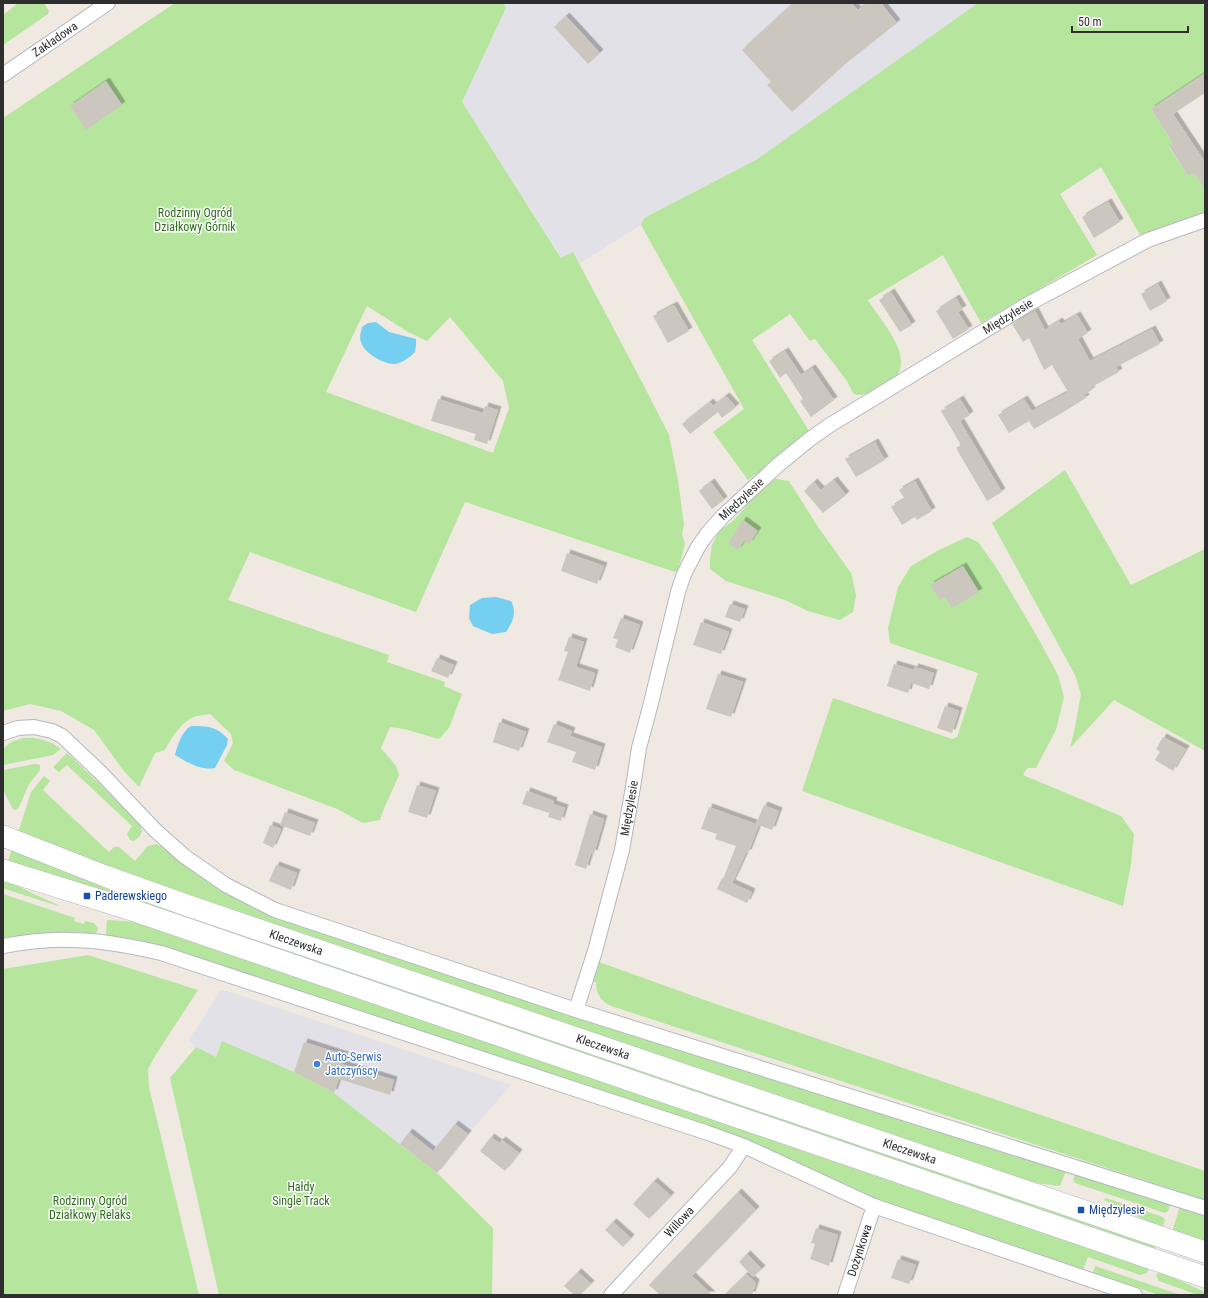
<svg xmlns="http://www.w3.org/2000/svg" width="1208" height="1298" font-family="'Roboto Condensed',sans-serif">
	<defs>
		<filter id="shadow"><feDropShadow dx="3.5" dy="-3.5" stdDeviation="0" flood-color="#0004"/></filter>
	</defs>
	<rect width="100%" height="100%" fill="#efe9e1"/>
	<g fill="#e3e1e8">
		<path d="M 504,3 L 978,3 L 756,160 L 644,218 L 641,225 L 579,264 L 573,252 L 562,258 L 462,102 L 506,8 Z"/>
		<path d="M 220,991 L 227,991 L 511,1085 L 468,1134 L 437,1173 L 334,1093 L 294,1072 L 222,1042 L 216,1057 L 196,1047 L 189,1040 Z"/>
	</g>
	<g fill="#b6e59e" fill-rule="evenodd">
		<path d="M 18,3 L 44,3 L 49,11 L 48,14 L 3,45 L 3,15 Z"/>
		<path d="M 175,3 L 504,3 L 506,8 L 462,102 L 561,258 L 573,252 L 643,384 L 669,435 L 678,480 L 684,525 L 682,534 L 685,544 L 678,570 L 675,572 L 465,502 L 416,612 L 250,552 L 228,600 L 389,655 L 387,662 L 445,682 L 444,686 L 462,694 L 449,728 L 439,739 L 404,729 L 390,727 L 381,748 L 396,766 L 399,775 L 383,811 L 380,820 L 363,823 L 337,809 L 234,770 L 224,761 L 233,743 L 231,734 L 210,714 C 206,715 201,715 197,716 C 183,719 171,738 165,750 L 155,753 L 139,787 L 123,770 L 94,730 L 61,711 L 30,704 L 3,711 L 3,118 ZM 367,306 L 408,332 L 427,341 L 450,317 L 503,381 L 509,408 L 493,453 L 326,392 Z"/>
		<path d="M 978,3 L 1202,3 L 1205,8 L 1205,73 L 1151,109 L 1173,143 L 1169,147 L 1188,176 L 1194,173 L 1205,190 L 1205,212 L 1140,235 L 1101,167 L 1060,194 L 1097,255 L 981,323 L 943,255 L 868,300 C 879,319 909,349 899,372 C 897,376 891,380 888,382 C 878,390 869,395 857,395 L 853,393 L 847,381 L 815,339 L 810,341 L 790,314 L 752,340 L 811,434 L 748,480 L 713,432 L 744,409 L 641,225 L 644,218 L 756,160 Z"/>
		<path d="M 1065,470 L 1131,585 L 1205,549 L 1205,751 L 1114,700 L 1070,748 L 1075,727 L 1081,694 L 1075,675 L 992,523 Z"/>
		<path d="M 771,478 L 789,481 L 818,527 L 851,573 L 856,595 L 853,612 L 840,620 L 808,611 L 785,600 L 726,581 L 710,569 L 710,559 L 712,545 L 719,531 L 734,520 Z"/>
		<path d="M 967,537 L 978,542 L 996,567 L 1038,638 L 1058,675 L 1064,697 L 1056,730 L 1036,768 L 1027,768 L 1023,775 L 1121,816 L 1134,834 L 1131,864 L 1123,906 L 802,791 L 833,698 L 952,739 L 957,737 L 978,673 L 890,643 L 888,628 L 898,587 L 911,566 L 939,550 Z"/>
		<path d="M 23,738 C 37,737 49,740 61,749 L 53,755 L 3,765 L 3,749 L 11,742 Z"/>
		<path d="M 67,753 L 102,786 L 140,824 L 142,831 L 140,836 L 134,841 L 130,840 L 127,834 L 132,826 L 67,765 L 59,772 L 53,767 Z"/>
		<path d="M 35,764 L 40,765 L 40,770 L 29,784 L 19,807 L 16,810 L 13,809 L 3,790 L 3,770 Z"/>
		<path d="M 44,776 L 50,781 L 43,790 L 109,852 L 114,847 L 119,847 L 135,861 L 148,846 L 156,844 C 169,849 185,866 198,875 C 225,895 255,909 286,921 L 550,1008 L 1066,1171 L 1060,1186 L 1033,1183 L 221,908 L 18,833 L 31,792 Z"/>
		<path d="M 12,849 L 1156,1245 L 1154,1250 L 8,861 Z"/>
		<path d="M 3,881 L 13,884 L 60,906 L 58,906 L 5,889 L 3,888 Z"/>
		<path d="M 3,894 L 75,918 L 74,921 L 84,924 L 85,921 L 94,923 L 98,928 L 97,932 L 95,934 C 67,929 31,934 3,938 Z"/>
		<path d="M 107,920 L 140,922 L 1149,1267 L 1147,1273 L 1140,1275 L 1088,1257 L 1083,1270 L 891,1205 L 739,1136 L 175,950 L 136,940 L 106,935 Z"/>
		<path d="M 88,955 L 198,990 L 155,1056 L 148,1069 L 149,1087 L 199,1295 L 3,1295 L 3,969 Z"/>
		<path d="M 599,962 L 713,1003 L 1205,1171 L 1205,1200 L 611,1006 C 600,1001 596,993 596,982 L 592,982 Z"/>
		<path d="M 222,1041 L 294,1072 L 334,1093 L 437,1173 L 493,1228 L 492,1295 L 219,1295 L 170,1078 L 196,1047 L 216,1057 Z"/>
		<path d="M 1075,1174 L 1171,1203 L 1168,1211 L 1165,1213 L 1075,1183 L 1073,1180 Z"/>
		<path d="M 1106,1198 L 1163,1217 L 1165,1220 L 1163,1226 L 1157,1226 L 1104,1200 Z"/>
		<path d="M 1180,1206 L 1205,1215 L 1205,1244 L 1172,1232 Z"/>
		<path d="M 1095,1266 L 1181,1295 L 1159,1295 L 1093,1273 Z"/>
		<path d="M 1159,1271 L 1205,1292 L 1205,1295 L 1198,1295 L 1159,1281 L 1156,1276 Z"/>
	</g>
	<g fill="#75cff0">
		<path d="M 376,322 L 389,332 L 416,339 L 416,345 L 415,352 C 410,357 400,365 393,364 C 382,363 364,353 361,342 C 359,337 361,332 362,327 L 368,323 Z"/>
		<path d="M 496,597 L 511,601 C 517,612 513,622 506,632 L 492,634 L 473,626 L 469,618 L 470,605 L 482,598 Z"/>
		<path d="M 191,726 C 206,726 217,726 228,739 L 227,745 L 215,768 C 201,771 187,762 175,755 C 177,746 182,731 191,726 Z"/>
	</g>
	<g fill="#cbc7bf" filter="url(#shadow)">
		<path d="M 793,3 L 851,3 L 858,10 L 866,3 L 881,3 L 897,23 L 844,65 L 792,112 L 767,85 L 771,82 L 742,50 Z"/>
		<path d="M 566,16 L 600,53 L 588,64 L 554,27 Z"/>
		<path d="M 1205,73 L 1205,93 L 1173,114 L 1205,162 L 1205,190 L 1194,173 L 1188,176 L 1169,146 L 1173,143 L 1151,109 Z"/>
		<path d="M 106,81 L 122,105 L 86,130 L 70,106 Z"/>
		<path d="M 1108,202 L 1120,222 L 1094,238 L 1082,217 Z"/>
		<path d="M 1158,284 L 1167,301 L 1150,311 L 1141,294 Z"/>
		<path d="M 891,292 L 912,325 L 900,332 L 879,300 Z"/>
		<path d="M 956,298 L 963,309 L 958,312 L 969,329 L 953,339 L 936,311 Z"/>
		<path d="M 674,305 L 689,331 L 668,343 L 653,316 Z"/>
		<path d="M 1035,311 L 1045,330 L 1059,321 L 1061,324 L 1077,315 L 1088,333 L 1078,339 L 1090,361 L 1152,329 L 1160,344 L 1116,367 L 1119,372 L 1090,388 L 1092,390 L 1084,395 L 1086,398 L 1065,411 L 1034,429 L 1029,421 L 1009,433 L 998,415 L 1024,399 L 1032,411 L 1068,392 L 1052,365 L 1044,370 L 1029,338 L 1023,342 L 1012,324 Z"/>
		<path d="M 785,351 L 801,375 L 812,368 L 834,400 L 811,417 L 800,401 L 803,399 L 786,373 L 780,378 L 769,361 Z"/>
		<path d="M 726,396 L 736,407 L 722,418 L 718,412 L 690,434 L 682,424 L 710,402 L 715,408 L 713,406 Z"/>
		<path d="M 438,399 L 483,413 L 485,406 L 498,410 L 487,444 L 474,440 L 476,434 L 431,421 Z"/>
		<path d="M 960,399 L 970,415 L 960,421 L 1002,492 L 987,501 L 956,448 L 961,445 L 941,411 Z"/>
		<path d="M 875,442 L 885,460 L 856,477 L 845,459 Z"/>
		<path d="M 834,480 L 846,495 L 823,513 L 804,491 L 814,482 L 821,490 Z"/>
		<path d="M 915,481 L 932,511 L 917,520 L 915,517 L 902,525 L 891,507 L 905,499 L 899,490 Z"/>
		<path d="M 711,482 L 724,500 L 712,509 L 699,491 Z"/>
		<path d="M 743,520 L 758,531 L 749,544 L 744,541 L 738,550 L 728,543 Z"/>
		<path d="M 567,553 L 604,566 L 597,584 L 561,571 Z"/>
		<path d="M 963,566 L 979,592 L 952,608 L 945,597 L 940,600 L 930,585 Z"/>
		<path d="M 730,604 L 745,609 L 740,622 L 725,617 Z"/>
		<path d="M 621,618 L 640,625 L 630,653 L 615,647 L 618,640 L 613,638 Z"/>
		<path d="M 701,622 L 729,632 L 721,654 L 693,645 Z"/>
		<path d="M 569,637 L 584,642 L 576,667 L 595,673 L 590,691 L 558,680 L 568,652 L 564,651 Z"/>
		<path d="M 437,658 L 454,665 L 448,678 L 431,671 Z"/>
		<path d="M 894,664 L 914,670 L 915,667 L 934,673 L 929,689 L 911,683 L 908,693 L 887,686 Z"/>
		<path d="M 718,674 L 743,682 L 731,717 L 706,709 Z"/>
		<path d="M 945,706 L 959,711 L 952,733 L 937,728 Z"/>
		<path d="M 499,722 L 526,732 L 519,751 L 493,742 Z"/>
		<path d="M 554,724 L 572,731 L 570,736 L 602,747 L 595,770 L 572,762 L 576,752 L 547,742 Z"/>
		<path d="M 1163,737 L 1186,749 L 1173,771 L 1155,760 L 1160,752 L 1156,749 Z"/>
		<path d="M 417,785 L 436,791 L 427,818 L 408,812 Z"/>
		<path d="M 527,791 L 554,801 L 553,804 L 565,808 L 561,821 L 548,817 L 551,808 L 549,813 L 522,804 Z"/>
		<path d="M 764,805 L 779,811 L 772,830 L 759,825 L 748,853 L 746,853 L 732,883 L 752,892 L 747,903 L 717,889 L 722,878 L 723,879 L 736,846 L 715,839 L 717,834 L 701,829 L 709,807 L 756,824 Z"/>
		<path d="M 285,812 L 315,823 L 310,836 L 280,825 Z"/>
		<path d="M 590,814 L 604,819 L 594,854 L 591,853 L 586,869 L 575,865 Z"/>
		<path d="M 270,825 L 281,829 L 273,848 L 263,843 Z"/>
		<path d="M 276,865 L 297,873 L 291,890 L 269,881 Z"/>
		<path d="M 304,1042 L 345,1055 L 342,1064 L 394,1080 L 390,1095 L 339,1079 L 334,1093 L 294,1072 Z"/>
		<path d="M 455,1124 L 468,1134 L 437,1173 L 400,1144 L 409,1132 L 433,1151 Z"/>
		<path d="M 491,1137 L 499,1143 L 502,1140 L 519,1153 L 505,1171 L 480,1151 Z"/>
		<path d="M 654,1181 L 671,1196 L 649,1219 L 633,1204 Z"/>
		<path d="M 738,1192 L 756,1210 L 692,1276 L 712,1295 L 660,1295 L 649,1285 Z"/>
		<path d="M 613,1222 L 631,1238 L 623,1247 L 605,1230 Z"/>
		<path d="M 816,1228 L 838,1235 L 829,1266 L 810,1259 L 815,1244 L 811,1243 Z"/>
		<path d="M 747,1254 L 762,1269 L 753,1277 L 739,1262 Z"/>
		<path d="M 898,1259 L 916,1265 L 909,1284 L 891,1278 Z"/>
		<path d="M 578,1272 L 591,1284 L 580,1295 L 574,1295 L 564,1286 Z"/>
		<path d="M 746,1274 L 756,1283 L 752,1295 L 724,1295 Z"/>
	</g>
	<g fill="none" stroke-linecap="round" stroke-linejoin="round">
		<defs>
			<g id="minor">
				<path id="s1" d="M 3,75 L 108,3"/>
				<path d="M 3,733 L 18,728 L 34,727 L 52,731 L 62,736 L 101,773 L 155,830 L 184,856 L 226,885 L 275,910 L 576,1010 L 1205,1208"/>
				<path d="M 3,946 C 25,942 48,939 70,940 C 101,940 131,946 161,953 L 708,1133 L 744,1146 L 874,1206 L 1135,1295"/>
				<path id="s2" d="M 576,1010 L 595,951 L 622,850 L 633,787 L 639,748 L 650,707 L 678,592 L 684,574 L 698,547 L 707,534 L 722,517 L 778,465 L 810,439 L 830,425 L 1030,303 L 1148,240 L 1205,220"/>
				<path id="s3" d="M 611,1295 L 730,1167 L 744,1146"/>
				<path id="s4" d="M 845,1295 L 874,1206"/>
			</g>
			<g id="secondary">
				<path id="s5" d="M 3,836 L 105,876 L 186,905 L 1205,1252"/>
				<path d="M 3,870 L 138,912 L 1205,1277"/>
			</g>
		</defs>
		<use href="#minor" stroke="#b4b7c1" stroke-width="16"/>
		<use href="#secondary" stroke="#b4b7c1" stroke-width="22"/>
		<use href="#minor" stroke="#fff" stroke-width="14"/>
		<use href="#secondary" stroke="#fff" stroke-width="21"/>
	</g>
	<g fill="#1a4fb4" stroke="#fff" stroke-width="1.5">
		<rect x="83" y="892" width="8" height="8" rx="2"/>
		<rect x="1077" y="1206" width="8" height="8" rx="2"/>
	</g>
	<circle fill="#3f7fe0" stroke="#fff" stroke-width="1.5" cx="317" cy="1064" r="4"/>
	<g text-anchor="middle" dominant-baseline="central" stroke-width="3" stroke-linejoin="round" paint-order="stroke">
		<g font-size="12" fill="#2e2e2e" stroke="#fff">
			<text stroke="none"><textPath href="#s1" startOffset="63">Zakładowa</textPath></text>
			<text stroke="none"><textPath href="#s2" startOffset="869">Międzylesie</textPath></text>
			<text stroke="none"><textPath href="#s2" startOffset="545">Międzylesie</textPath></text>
			<text stroke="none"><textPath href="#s2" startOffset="209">Międzylesie</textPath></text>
			<text stroke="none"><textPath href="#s5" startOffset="312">Kleczewska</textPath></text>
			<text stroke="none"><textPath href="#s5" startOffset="636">Kleczewska</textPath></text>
			<text stroke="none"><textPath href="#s5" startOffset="960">Kleczewska</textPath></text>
			<text stroke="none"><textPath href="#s3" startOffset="100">Willowa</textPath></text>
			<text stroke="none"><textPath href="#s4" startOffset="47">Dożynkowa</textPath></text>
		</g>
		<g font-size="12" fill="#2c6e1b" stroke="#fff">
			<text x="195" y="213">Rodzinny Ogród<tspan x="195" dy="14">Działkowy Górnik</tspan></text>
			<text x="301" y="1187">Hałdy<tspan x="301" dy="14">Single Track</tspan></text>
			<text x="90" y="1201">Rodzinny Ogród<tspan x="90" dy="14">Działkowy Relaks</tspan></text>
		</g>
		<g font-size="12" fill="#164399" stroke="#fff" text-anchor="start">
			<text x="95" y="896">Paderewskiego</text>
			<text x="1089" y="1210">Międzylesie</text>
		</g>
		<g font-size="12" fill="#366cbe" stroke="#fff" text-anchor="start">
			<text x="325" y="1057">Auto-Serwis<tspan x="325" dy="14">Jatczyńscy</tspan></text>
		</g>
	</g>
	<rect width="1208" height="1298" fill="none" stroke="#2e2e2e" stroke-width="8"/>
	<path d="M1072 26v6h116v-6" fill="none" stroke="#2e2e2e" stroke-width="2"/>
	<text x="1078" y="26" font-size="12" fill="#2e2e2e" stroke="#ffffff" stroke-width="3" paint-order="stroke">50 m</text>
</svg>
